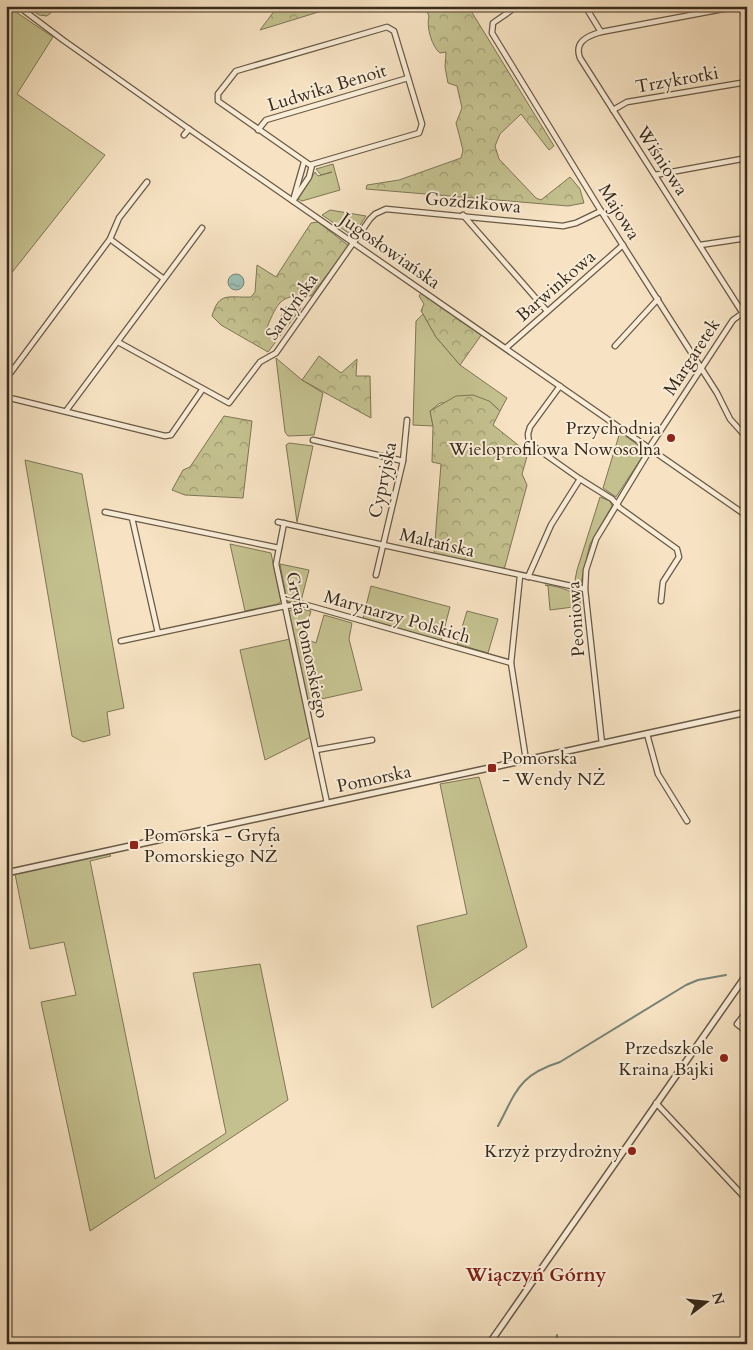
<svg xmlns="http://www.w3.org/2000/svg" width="753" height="1350" font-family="Cardo,serif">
	<defs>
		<pattern id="forest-crowns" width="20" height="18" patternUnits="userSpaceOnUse" patternTransform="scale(1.25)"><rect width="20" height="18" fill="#c4c18f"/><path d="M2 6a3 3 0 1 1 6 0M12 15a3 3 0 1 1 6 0" fill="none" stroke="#a09d74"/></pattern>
		<pattern id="water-ripples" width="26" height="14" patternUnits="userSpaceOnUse" patternTransform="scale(1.25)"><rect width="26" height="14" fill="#9dbeb3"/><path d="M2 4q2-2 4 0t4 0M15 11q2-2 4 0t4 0" fill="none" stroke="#819b91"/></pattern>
	</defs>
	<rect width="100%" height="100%" fill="#f7e3c3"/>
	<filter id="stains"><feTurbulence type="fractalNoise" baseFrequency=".004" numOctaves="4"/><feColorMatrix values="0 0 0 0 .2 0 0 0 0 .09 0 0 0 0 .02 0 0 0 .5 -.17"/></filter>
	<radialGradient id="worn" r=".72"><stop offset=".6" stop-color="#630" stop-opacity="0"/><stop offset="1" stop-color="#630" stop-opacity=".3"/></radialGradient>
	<g fill="#c4c18f" stroke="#7e7656">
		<path d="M 7,6 L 53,37 L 17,94 L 105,155 L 6,280 Z"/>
		<path d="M 333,164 L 340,190 L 302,201 L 298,199 L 315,172 L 318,176 L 332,172 L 321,175 L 316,169 Z"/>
		<path d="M 423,314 L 436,337 L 460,365 L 507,398 L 500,411 L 489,401 L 440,403 L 430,411 L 433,426 L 413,425 L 416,321 Z"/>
		<path d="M 276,358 L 302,380 L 323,393 L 314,435 L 288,436 L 285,432 Z"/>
		<path d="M 620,432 L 646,451 L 616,497 L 603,488 Z"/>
		<path d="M 289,443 L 313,446 L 297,522 L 286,445 Z"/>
		<path d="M 25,460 L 82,474 L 124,708 L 107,712 L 110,735 L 83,742 L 72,736 Z"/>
		<path d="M 600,497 L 610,501 L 612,506 L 590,544 L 581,583 L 578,583 L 575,580 L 577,570 Z"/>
		<path d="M 230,544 L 271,553 L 281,601 L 278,604 L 245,611 Z"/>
		<path d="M 280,564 L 309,570 L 301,601 L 289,602 L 287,601 Z"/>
		<path d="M 545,585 C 558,586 570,590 579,597 L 581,606 L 550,610 L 548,586 Z"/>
		<path d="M 371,586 L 450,607 L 441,641 L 363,618 Z"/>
		<path d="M 297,608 L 311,611 L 303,638 L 316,643 L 324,615 L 352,623 L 349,639 L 362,690 L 308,702 L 289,611 Z"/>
		<path d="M 467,611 L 498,619 L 488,653 L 457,644 Z"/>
		<path d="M 290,639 L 311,737 L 265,760 L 240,650 Z"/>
		<path d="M 479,777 L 527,947 L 432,1008 L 417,926 L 467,914 L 440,784 Z"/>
		<path d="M 109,854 L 111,856 L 90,861 L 155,1179 L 226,1133 L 193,973 L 260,964 L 288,1100 L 90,1231 L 41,1002 L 76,995 L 64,942 L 30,949 L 15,874 Z"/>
	</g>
	<g fill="url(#forest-crowns)" stroke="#7e7656">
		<path d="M 26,6 L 59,6 L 47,16 L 39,15 Z"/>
		<path d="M 278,6 L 338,6 L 260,30 Z"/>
		<path d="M 424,6 L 468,6 L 554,146 L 549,150 L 521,114 L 500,134 L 495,146 L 499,159 L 536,198 L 541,200 L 570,177 L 580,189 L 584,203 L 568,206 L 366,189 L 367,185 L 399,180 L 461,158 L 463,150 L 456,123 L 462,108 L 457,86 L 448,83 L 445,67 L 446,52 L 440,53 C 432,47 426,27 429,16 Z"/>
		<path d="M 330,210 L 366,216 L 353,236 L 322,215 Z"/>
		<path d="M 318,222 L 349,246 L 311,296 C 278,293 277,305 265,332 L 267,336 L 272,333 L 286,307 L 295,305 L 301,308 L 268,352 L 221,325 L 212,316 C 219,291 229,298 251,297 L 255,292 L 257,265 L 276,277 L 311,223 Z"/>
		<path d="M 421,293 L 482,334 L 460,365 L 436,337 L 423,314 L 421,311 L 424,304 L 419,296 Z"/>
		<path d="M 319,356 L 341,373 L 357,359 L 356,376 L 370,376 L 371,418 L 302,380 Z"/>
		<path d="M 473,395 L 489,401 L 500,411 L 493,425 L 528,453 L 522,474 L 527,485 L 504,570 L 434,554 L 441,464 L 432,462 L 433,426 L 430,411 L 456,396 Z"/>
		<path d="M 224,416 L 252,421 L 243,498 L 185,495 L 172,490 L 183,470 L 190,467 Z"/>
	</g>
	<circle fill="url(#water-ripples)" stroke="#758377" cx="236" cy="282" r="8"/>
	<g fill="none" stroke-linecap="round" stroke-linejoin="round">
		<g stroke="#758377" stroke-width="2">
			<path d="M 498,1126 C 517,1090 519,1075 560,1062 L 686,985 L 698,980 L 726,975"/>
			<path d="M 556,1344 L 557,1335"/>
		</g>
		<defs>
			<g id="minor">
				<path d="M 18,6 L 63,40 L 189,129 L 747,516"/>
				<path d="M 585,6 L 601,32 L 739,6"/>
				<path d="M 742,6 L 747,30"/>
				<path d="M 516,7 L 493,23 L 492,33 L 601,211 L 717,393 L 730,419 L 747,438"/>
				<path d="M 387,27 L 394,31 L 422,124 L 419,133 L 310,165 L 218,101 L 218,94 L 236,71 Z"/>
				<path d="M 601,32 C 587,36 574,42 580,58 L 742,312"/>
				<path d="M 613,110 L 627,102 L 747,82"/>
				<path d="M 258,130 L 266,120 L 408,78"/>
				<path d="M 184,135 L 189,129"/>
				<path d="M 655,175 L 747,158"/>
				<path d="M 294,197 L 304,162"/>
				<path d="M 293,201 L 309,177 L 312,165"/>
				<path d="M 463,215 L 547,311"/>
				<path d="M 110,239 L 164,279"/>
				<path d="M 700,245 L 747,238"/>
				<path d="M 118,342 L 229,403 L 260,362 L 276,353 L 370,219 L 375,214 L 386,209 L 563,226 L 576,223 L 601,211"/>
				<path d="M 615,346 L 658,299"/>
				<path d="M 506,348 L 623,245"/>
				<path d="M 6,379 L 110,239 L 119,218 L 147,182"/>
				<path d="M 560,386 L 530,427 L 528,434 L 529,443 L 580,479 L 612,499 L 620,508 L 677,549 L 679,557 L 663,582 L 661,601"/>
				<path d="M 6,397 L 165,436 L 171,435 L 202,390"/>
				<path d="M 66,411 L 202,228"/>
				<path d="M 313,440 L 403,461"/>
				<path d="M 105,512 L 279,548"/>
				<path d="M 132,518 L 158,633"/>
				<path d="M 278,522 L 585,589"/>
				<path d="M 284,523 L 276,564 L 327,803"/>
				<path d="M 376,575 L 403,461 L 407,420"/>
				<path d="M 520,576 L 511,663 L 526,760"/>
				<path d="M 528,577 L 551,525 L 580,479"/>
				<path d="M 121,641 L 285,606 L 303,604 L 511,663"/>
				<path d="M 747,712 L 745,700 L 747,690"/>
				<path d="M 647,734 L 658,774 L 687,821"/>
				<path d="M 602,744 L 585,589 L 586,570 L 596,539 L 648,453 L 651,445 L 733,320 L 747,310"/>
				<path d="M 316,750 L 372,740"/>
				<path d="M 747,1011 L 737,1024 L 747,1032"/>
				<path d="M 656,1103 L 747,1200"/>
			</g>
			<g id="tertiary">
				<path d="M 6,873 L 747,712"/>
				<path d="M 489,1344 L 747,974"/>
			</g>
		</defs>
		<use href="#minor" stroke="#685946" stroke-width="7"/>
		<use href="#tertiary" stroke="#685946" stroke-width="8"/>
		<use href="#minor" stroke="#faedd8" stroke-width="4.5"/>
		<use href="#tertiary" stroke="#faedd8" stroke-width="5"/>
	</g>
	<g fill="#8f2418" stroke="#faedd8" stroke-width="2">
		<circle cx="671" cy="438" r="5"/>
		<rect x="487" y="763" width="10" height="10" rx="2.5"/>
		<rect x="129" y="840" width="10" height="10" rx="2.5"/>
		<circle cx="724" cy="1058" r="5"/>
		<circle cx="632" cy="1151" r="5"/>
	</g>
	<g text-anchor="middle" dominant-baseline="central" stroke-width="4" stroke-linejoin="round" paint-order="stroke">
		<g font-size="18" fill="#382b1c" stroke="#faedd8">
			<text transform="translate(677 80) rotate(-10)">Trzykrotki</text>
			<text transform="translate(327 88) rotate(-17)">Ludwika Benoit</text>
			<text transform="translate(662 161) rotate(57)">Wiśniowa</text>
			<text transform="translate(473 203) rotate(5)">Goździkowa</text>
			<text transform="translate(619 212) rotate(58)">Majowa</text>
			<text transform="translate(390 251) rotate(35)">Jugosłowiańska</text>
			<text transform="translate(556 286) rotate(-41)">Barwinkowa</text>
			<text transform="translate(292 307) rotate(-55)">Sardyńska</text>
			<text transform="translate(692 357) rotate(-57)">Margaretek</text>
			<text transform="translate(383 480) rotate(-78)">Cypryjska</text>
			<text transform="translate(437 543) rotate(13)">Maltańska</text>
			<text transform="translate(397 617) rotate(16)">Marynarzy Polskich</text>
			<text transform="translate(576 619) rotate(-94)">Peoniowa</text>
			<text transform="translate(307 645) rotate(78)">Gryfa Pomorskiego</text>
			<text transform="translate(374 779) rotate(-12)">Pomorska</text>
		</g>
		<g font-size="18" fill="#382b1c" stroke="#faedd8" text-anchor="end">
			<text x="661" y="428">Przychodnia<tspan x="661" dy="21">Wieloprofilowa Nowosolna</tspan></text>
			<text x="502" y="758" text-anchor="start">Pomorska<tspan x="502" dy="21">- Wendy NŻ</tspan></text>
			<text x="144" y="835" text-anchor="start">Pomorska - Gryfa<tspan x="144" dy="21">Pomorskiego NŻ</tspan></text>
			<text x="714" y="1048">Przedszkole<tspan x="714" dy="21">Kraina Bajki</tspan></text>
			<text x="622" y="1151">Krzyż przydrożny</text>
		</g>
		<g font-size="19" font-weight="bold" fill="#7a1f14" stroke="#faedd8">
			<text x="536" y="1275">Wiączyń Górny</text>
		</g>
	</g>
	<rect width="753" height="1350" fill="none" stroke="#f7e3c3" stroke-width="25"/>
	<rect x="8" y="8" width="738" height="1335" fill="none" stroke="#382b1c" stroke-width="2.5"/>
	<rect x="12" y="12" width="728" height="1325" fill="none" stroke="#382b1c"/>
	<g transform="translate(706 1302) rotate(74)" stroke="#faedd8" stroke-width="4" paint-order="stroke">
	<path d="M0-4L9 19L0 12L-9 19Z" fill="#382b1c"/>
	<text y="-8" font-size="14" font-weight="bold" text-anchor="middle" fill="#382b1c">N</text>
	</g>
	<rect width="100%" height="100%" filter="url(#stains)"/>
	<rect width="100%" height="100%" fill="url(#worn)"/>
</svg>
